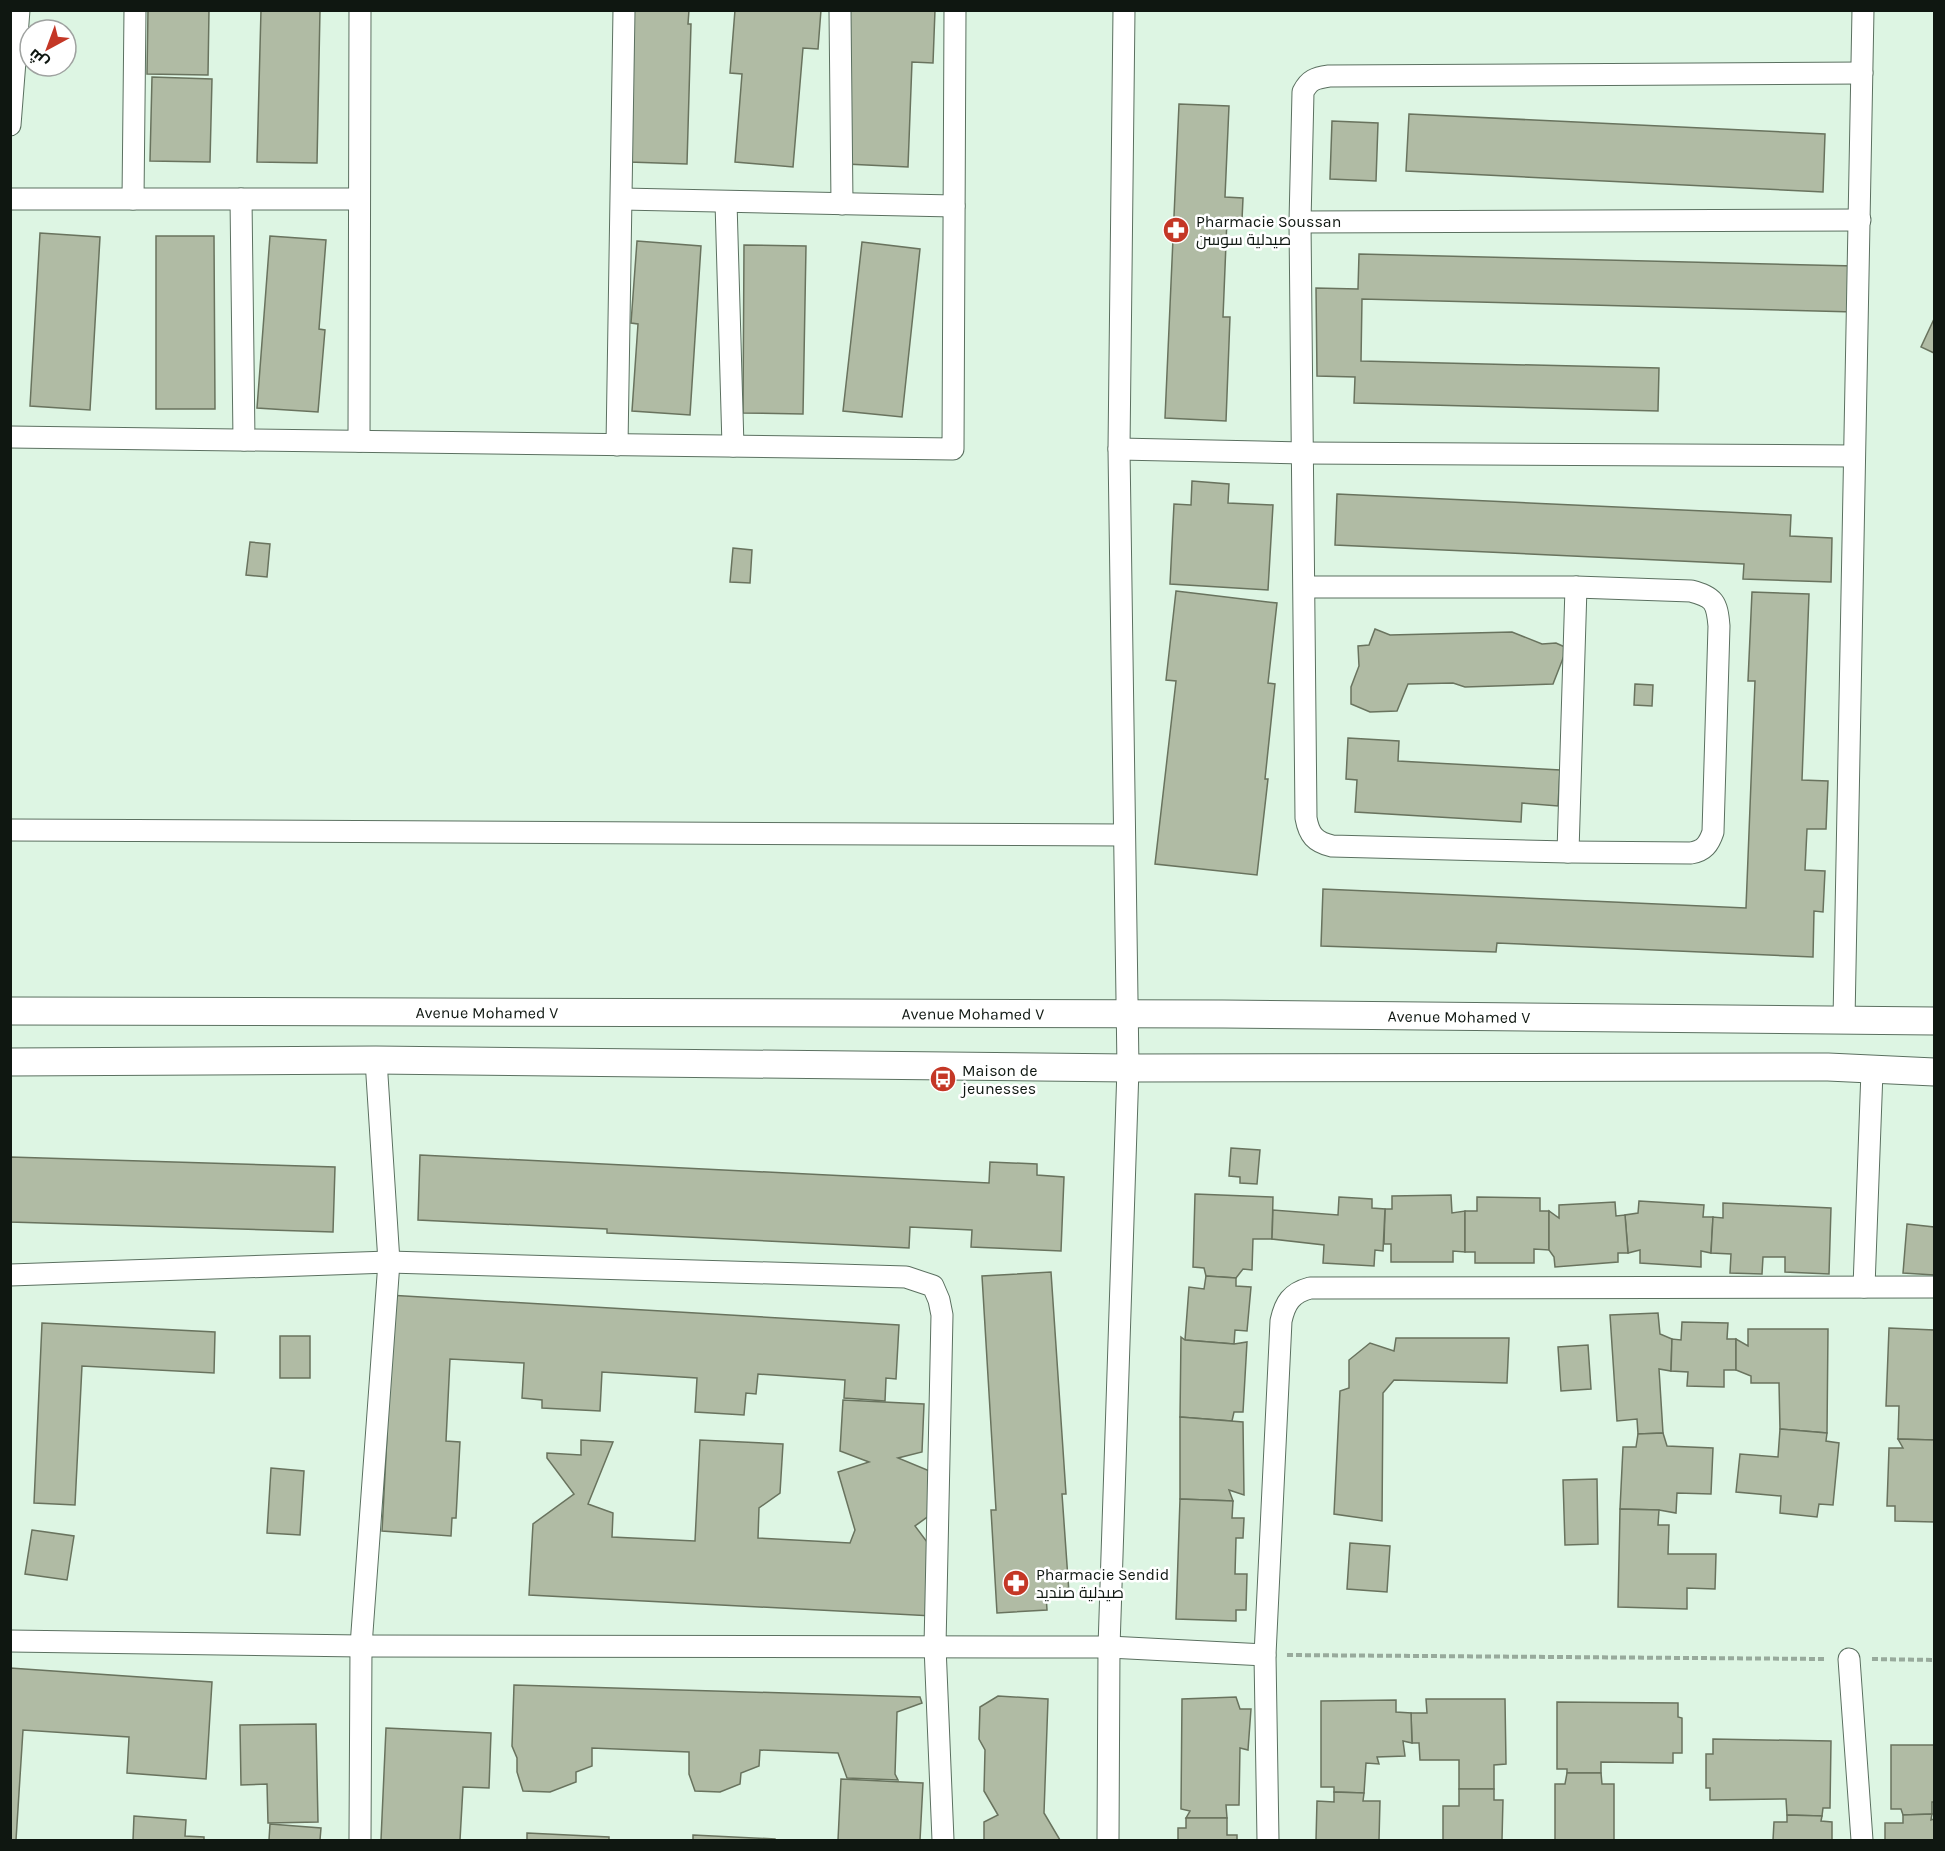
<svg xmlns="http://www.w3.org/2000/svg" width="1945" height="1851" font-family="Karla,Cairo,sans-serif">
	<rect width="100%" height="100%" fill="#ddf5e3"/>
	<g fill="#b0bba4" stroke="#69735e" stroke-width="1.5">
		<path d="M 148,10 L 209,10 L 208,75 L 147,74 Z"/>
		<path d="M 261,10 L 320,10 L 317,163 L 257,162 Z"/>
		<path d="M 628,10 L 689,10 L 688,24 L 691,24 L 687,164 L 629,162 Z"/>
		<path d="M 735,10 L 821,10 L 818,49 L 803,48 L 793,167 L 735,162 L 742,74 L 730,73 Z"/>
		<path d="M 844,10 L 935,10 L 933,63 L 912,62 L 908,167 L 846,164 Z"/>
		<path d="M 152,77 L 212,79 L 210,162 L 150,161 Z"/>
		<path d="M 1179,104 L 1229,106 L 1225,197 L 1243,198 L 1242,220 L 1227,219 L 1223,317 L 1230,317 L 1226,421 L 1165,418 Z"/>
		<path d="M 1409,114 L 1825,134 L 1823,192 L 1406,171 Z"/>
		<path d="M 1332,121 L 1378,123 L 1376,181 L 1330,179 Z"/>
		<path d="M 40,233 L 100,237 L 90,410 L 30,406 Z"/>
		<path d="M 156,236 L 214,236 L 215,409 L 156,409 Z"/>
		<path d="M 270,236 L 326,240 L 319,329 L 325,330 L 318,412 L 257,408 Z"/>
		<path d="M 637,241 L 701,246 L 690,415 L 632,411 L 638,324 L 631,323 Z"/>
		<path d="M 862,242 L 920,249 L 902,417 L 843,411 Z"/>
		<path d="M 744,245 L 806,246 L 803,414 L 743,413 Z"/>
		<path d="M 1359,254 L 1855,266 L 1854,312 L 1362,299 L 1361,361 L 1659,368 L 1658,411 L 1354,403 L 1355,377 L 1317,376 L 1316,288 L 1358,289 Z"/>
		<path d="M 1934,319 L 1934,353 L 1921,347 Z"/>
		<path d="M 1192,481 L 1229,484 L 1228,503 L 1273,505 L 1268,590 L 1170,584 L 1174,504 L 1191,505 Z"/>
		<path d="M 1337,494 L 1791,515 L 1790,536 L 1832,538 L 1831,582 L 1743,579 L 1744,564 L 1335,545 Z"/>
		<path d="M 250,542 L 270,544 L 267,577 L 246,575 Z"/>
		<path d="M 733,548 L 752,550 L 750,583 L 730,582 Z"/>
		<path d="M 1176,591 L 1277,603 L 1268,683 L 1275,684 L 1265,779 L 1268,779 L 1257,875 L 1155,864 L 1176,681 L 1166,680 Z"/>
		<path d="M 1752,592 L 1809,594 L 1802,780 L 1828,781 L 1826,829 L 1807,829 L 1805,870 L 1825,871 L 1823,912 L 1814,911 L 1813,957 L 1497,943 L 1496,952 L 1321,946 L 1323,889 L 1746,908 L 1755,681 L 1748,681 Z"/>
		<path d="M 1375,629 L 1390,635 L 1512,632 L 1542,644 L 1556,643 L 1567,648 L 1553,684 L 1465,687 L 1453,683 L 1408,684 L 1397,711 L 1370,712 L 1351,704 L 1351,687 L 1359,666 L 1358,646 L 1369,645 Z"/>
		<path d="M 1635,684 L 1653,685 L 1652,706 L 1634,705 Z"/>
		<path d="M 1348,738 L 1399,741 L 1398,761 L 1560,770 L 1558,806 L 1522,803 L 1521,822 L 1355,812 L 1357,780 L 1346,779 Z"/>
		<path d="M 1231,1148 L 1260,1150 L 1257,1184 L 1240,1183 L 1240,1177 L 1229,1176 Z"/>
		<path d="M 420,1155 L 989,1183 L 990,1162 L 1037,1164 L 1037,1175 L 1064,1177 L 1061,1251 L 971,1247 L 972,1230 L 910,1227 L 909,1248 L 607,1233 L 607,1229 L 418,1220 Z"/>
		<path d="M 10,1157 L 335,1167 L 333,1232 L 10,1222 Z"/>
		<path d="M 1195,1194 L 1273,1197 L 1272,1239 L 1253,1239 L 1252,1270 L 1243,1269 L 1236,1278 L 1206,1276 L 1204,1268 L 1193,1267 Z"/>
		<path d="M 1451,1195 L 1452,1213 L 1465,1211 L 1465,1252 L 1453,1251 L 1453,1262 L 1391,1262 L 1391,1244 L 1384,1244 L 1385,1209 L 1392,1209 L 1392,1196 Z"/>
		<path d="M 1339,1197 L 1372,1199 L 1372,1208 L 1385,1209 L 1383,1251 L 1375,1250 L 1374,1266 L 1323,1263 L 1324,1245 L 1272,1239 L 1273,1210 L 1338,1215 Z"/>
		<path d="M 1477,1197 L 1540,1198 L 1540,1211 L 1549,1211 L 1549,1250 L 1534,1249 L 1534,1263 L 1475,1263 L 1475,1252 L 1465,1252 L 1465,1211 L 1477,1211 Z"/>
		<path d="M 1639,1201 L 1704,1205 L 1703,1217 L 1713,1217 L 1711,1253 L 1701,1251 L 1701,1267 L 1640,1263 L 1640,1250 L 1628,1253 L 1625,1215 L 1638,1213 Z"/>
		<path d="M 1615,1202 L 1616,1216 L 1625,1215 L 1628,1253 L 1618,1253 L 1618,1262 L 1555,1267 L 1554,1257 L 1549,1250 L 1549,1211 L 1559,1218 L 1559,1205 Z"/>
		<path d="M 1723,1203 L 1831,1208 L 1829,1274 L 1785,1272 L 1785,1257 L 1763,1257 L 1762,1274 L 1730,1273 L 1731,1254 L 1711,1253 L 1713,1217 L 1723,1218 Z"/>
		<path d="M 1907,1224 L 1934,1227 L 1934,1275 L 1903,1273 Z"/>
		<path d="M 1051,1272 L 1066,1494 L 1062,1494 L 1069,1593 L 1046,1594 L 1047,1610 L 997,1613 L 991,1510 L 996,1510 L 982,1276 Z"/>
		<path d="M 1206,1276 L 1236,1278 L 1236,1286 L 1251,1287 L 1247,1331 L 1235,1330 L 1234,1344 L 1185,1340 L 1189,1287 L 1204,1289 Z"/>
		<path d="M 388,1295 L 899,1325 L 896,1379 L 886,1378 L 885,1401 L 844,1398 L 845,1380 L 758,1374 L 756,1394 L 746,1393 L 744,1415 L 695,1412 L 697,1378 L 602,1372 L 600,1411 L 542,1408 L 542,1400 L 522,1398 L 524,1363 L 450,1359 L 446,1441 L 460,1442 L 456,1518 L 452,1518 L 451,1536 L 382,1531 L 387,1436 Z"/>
		<path d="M 1658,1313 L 1660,1334 L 1672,1339 L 1671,1371 L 1659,1369 L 1663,1433 L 1638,1434 L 1637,1419 L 1617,1421 L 1610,1315 Z"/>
		<path d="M 1682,1322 L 1728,1323 L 1727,1339 L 1736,1339 L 1736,1370 L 1724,1370 L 1724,1387 L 1687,1386 L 1688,1372 L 1671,1371 L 1672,1339 L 1681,1340 Z"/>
		<path d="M 42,1323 L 215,1332 L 214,1373 L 82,1366 L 75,1505 L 34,1503 Z"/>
		<path d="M 1889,1328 L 1934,1330 L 1934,1440 L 1898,1439 L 1899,1406 L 1886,1406 Z"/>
		<path d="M 1748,1329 L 1828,1329 L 1827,1433 L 1780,1429 L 1779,1383 L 1751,1383 L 1751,1376 L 1736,1370 L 1736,1339 L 1748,1346 Z"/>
		<rect x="280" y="1336" width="30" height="42"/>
		<path d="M 1181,1337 L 1185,1340 L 1234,1344 L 1247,1342 L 1243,1412 L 1234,1412 L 1232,1421 L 1180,1417 Z"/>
		<path d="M 1396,1338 L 1509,1338 L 1507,1383 L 1394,1380 L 1383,1393 L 1382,1521 L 1334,1514 L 1340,1391 L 1349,1388 L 1349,1360 L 1370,1343 L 1394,1351 Z"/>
		<path d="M 1588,1345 L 1591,1389 L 1561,1391 L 1558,1347 Z"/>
		<path d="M 843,1400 L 924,1404 L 922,1452 L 898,1458 L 932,1472 L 930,1515 L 915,1526 L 936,1554 L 933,1616 L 529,1595 L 533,1524 L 574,1494 L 547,1458 L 547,1453 L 581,1455 L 581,1440 L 613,1442 L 588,1504 L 613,1513 L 612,1537 L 695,1541 L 700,1440 L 783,1444 L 780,1493 L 759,1508 L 758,1538 L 850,1543 L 855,1530 L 838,1472 L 869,1462 L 840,1451 Z"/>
		<path d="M 1180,1417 L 1243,1422 L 1244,1495 L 1229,1490 L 1233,1501 L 1180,1499 Z"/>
		<path d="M 1780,1429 L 1827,1433 L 1826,1441 L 1839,1443 L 1833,1505 L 1819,1504 L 1817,1517 L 1780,1513 L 1781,1496 L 1736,1492 L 1740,1454 L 1778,1457 Z"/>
		<path d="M 1663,1433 L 1667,1446 L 1713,1448 L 1711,1494 L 1677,1493 L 1676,1513 L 1659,1510 L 1620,1509 L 1623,1447 L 1636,1447 L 1638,1434 Z"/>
		<path d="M 1898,1439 L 1934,1440 L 1934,1522 L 1895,1521 L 1895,1506 L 1887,1506 L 1889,1448 L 1903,1448 Z"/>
		<path d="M 271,1468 L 304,1471 L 300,1535 L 267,1533 Z"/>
		<path d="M 1597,1479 L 1598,1544 L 1565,1545 L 1563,1480 Z"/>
		<path d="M 1180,1499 L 1233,1501 L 1232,1518 L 1244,1518 L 1243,1538 L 1236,1538 L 1235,1574 L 1247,1574 L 1246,1610 L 1236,1610 L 1236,1621 L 1176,1619 Z"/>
		<path d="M 1620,1509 L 1659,1510 L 1658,1525 L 1669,1525 L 1668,1554 L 1716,1554 L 1715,1589 L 1687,1588 L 1687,1609 L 1618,1607 Z"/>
		<path d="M 32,1530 L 74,1536 L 67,1580 L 25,1574 Z"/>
		<path d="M 1350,1543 L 1390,1546 L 1387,1592 L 1347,1589 Z"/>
		<path d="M 10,1668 L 212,1682 L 206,1779 L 127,1773 L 129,1737 L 23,1730 L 16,1840 L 10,1840 Z"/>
		<path d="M 514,1685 L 920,1697 L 922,1703 L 897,1712 L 895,1774 L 898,1780 L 847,1778 L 838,1753 L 760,1750 L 759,1766 L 741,1773 L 740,1784 L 720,1792 L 695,1791 L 689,1774 L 689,1752 L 592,1748 L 592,1766 L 576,1772 L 576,1782 L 550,1792 L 523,1791 L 517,1772 L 517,1758 L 512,1746 Z"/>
		<path d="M 998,1696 L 1048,1699 L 1044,1813 L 1060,1840 L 984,1840 L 984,1822 L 998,1815 L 984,1791 L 985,1750 L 979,1739 L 980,1707 Z"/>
		<path d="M 1236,1697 L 1240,1709 L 1251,1709 L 1248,1750 L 1240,1748 L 1239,1805 L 1226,1805 L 1227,1818 L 1186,1818 L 1190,1811 L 1181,1809 L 1182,1699 Z"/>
		<path d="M 1426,1699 L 1505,1699 L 1506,1764 L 1494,1765 L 1494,1789 L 1459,1789 L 1459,1760 L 1420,1760 L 1419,1743 L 1412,1743 L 1411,1713 L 1427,1713 Z"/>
		<path d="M 1396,1700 L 1396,1712 L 1411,1713 L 1412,1743 L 1403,1741 L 1405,1756 L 1377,1757 L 1379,1764 L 1366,1763 L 1364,1793 L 1334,1792 L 1334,1787 L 1321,1787 L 1321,1701 Z"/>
		<path d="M 1557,1702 L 1678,1703 L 1678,1717 L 1682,1718 L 1682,1753 L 1673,1753 L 1673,1763 L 1601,1762 L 1601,1773 L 1567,1773 L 1567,1769 L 1557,1769 Z"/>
		<path d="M 316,1724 L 318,1822 L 268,1823 L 267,1784 L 241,1785 L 240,1725 Z"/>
		<path d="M 386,1728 L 491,1733 L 489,1788 L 463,1787 L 460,1840 L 381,1840 Z"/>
		<path d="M 1713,1739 L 1831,1741 L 1830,1808 L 1823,1808 L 1822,1816 L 1787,1815 L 1786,1799 L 1710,1800 L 1710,1788 L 1706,1788 L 1706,1754 L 1713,1754 Z"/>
		<path d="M 1891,1745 L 1934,1745 L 1934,1802 L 1932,1802 L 1932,1814 L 1903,1815 L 1901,1809 L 1891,1809 Z"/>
		<path d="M 1567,1773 L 1601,1773 L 1602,1784 L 1614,1784 L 1614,1840 L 1555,1840 L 1555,1784 L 1565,1784 Z"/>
		<path d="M 841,1779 L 923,1783 L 920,1840 L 838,1840 Z"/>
		<path d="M 1459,1789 L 1494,1789 L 1494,1800 L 1503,1800 L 1502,1840 L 1443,1840 L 1443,1806 L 1459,1806 Z"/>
		<path d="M 1334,1792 L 1364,1793 L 1363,1801 L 1380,1801 L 1379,1840 L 1316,1840 L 1317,1801 L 1334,1802 Z"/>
		<path d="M 1932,1814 L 1931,1820 L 1934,1819 L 1934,1840 L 1885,1840 L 1885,1823 L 1903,1823 L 1903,1815 Z"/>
		<path d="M 1787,1815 L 1822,1816 L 1821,1821 L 1832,1822 L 1832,1840 L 1773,1840 L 1774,1822 L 1787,1822 Z"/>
		<path d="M 134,1816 L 186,1820 L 185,1836 L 204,1837 L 204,1840 L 133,1840 Z"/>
		<path d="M 1186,1818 L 1227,1818 L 1227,1835 L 1237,1835 L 1237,1840 L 1178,1840 L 1178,1828 L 1186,1828 Z"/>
		<path d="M 270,1824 L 321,1828 L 320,1840 L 269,1840 Z"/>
		<path d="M 527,1833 L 609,1837 L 609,1840 L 527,1840 Z"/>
		<path d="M 693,1835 L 775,1839 L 775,1840 L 693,1840 Z"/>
	</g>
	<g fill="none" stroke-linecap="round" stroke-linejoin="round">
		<defs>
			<g id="minor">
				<path d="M 840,10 L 842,204"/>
				<path d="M 10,125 L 19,10"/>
				<path d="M 10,199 L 359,199"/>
				<path d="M 133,199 L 135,10"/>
				<path d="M 241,199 L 244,440"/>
				<path d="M 622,199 L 954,206"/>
				<path d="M 726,202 L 733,446"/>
				<path d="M 1300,222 L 1860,220"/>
				<path d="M 10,437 L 953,449 L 955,10"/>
				<path d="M 359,441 L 360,10"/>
				<path d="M 617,445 L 624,10"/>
				<path d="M 1119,449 L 1303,453 L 1854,456"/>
				<path d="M 1304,587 L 1576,587 L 1691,591 C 1714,597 1717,602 1719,626 L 1713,832 C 1709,844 1704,851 1691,853 L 1568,852 L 1332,846 C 1315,842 1309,835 1306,818 L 1300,222 L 1303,92 C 1309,80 1315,78 1329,76 L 1862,73"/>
				<path d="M 10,830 L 1124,835"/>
				<path d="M 1568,852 L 1576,587"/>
				<path d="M 1844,1020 L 1863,10"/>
				<path d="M 10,1275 L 389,1262 L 906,1277 L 933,1286 L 939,1300 L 942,1315 L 935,1646 L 943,1840"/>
				<path d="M 1864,1287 L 1872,1071"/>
				<path d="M 10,1641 L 361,1646 L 1109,1647 L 1265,1655"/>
				<path d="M 1849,1659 L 1862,1840"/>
				<path d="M 360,1840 L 361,1646 L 389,1262 L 376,1060"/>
				<path d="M 1108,1840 L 1109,1647 L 1128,1068 L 1119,449 L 1124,10"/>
				<path d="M 1268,1840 L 1265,1655 L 1281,1321 C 1285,1303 1291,1293 1310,1288 L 1934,1287"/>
			</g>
			<g id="tertiary">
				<path id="s1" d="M 10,1011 L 1223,1014 L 1934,1021"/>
				<path d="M 10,1062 L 376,1060 L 1128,1068 L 1828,1067 L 1934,1072"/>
			</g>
		</defs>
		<use href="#minor" stroke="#5b7060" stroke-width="23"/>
		<use href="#tertiary" stroke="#5b7060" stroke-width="29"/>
		<g stroke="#98aa9c" stroke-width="4" stroke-dasharray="6 3" stroke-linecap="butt">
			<path d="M 1287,1655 L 1825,1659"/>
			<path d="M 1872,1659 L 1934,1660"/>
		</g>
		<use href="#minor" stroke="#fff" stroke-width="21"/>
		<use href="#tertiary" stroke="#fff" stroke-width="27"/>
	</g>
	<defs>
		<symbol id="pharmacy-disc" viewBox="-11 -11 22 22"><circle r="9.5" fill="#c43726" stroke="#fff"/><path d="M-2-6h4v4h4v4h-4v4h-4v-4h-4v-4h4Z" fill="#fff"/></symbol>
		<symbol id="bus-disc" viewBox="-11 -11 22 22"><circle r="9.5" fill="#c43726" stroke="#fff"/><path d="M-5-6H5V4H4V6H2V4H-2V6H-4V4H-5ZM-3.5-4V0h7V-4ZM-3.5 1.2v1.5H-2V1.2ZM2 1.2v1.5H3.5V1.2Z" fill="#fff"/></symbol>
	</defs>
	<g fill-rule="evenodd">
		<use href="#pharmacy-disc" x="1161" y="215" width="30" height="30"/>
		<use href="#bus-disc" x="928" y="1064" width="30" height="30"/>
		<use href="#pharmacy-disc" x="1001" y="1568" width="30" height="30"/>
	</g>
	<g text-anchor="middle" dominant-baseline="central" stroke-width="5" stroke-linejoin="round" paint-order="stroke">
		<g font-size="16" fill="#0f1711" stroke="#fff" text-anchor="start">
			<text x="1196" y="221">Pharmacie Soussan<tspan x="1196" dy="18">صيدلية سوسن</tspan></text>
			<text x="962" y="1070">Maison de<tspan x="962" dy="18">jeunesses</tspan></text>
			<text x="1036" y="1574">Pharmacie Sendid<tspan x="1036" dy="18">صيدلية صنديد</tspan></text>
		</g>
		<g font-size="16" fill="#0f1711" stroke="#fff">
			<text stroke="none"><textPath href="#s1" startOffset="477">Avenue Mohamed V</textPath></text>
			<text stroke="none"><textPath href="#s1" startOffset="963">Avenue Mohamed V</textPath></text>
			<text stroke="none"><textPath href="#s1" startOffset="1449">Avenue Mohamed V</textPath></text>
		</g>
	</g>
	<rect width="1945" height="1851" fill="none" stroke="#0f1711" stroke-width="24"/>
	<g transform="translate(48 48) rotate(221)"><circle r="28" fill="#ffffff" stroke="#9fa2a0" stroke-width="1.5"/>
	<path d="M0-4.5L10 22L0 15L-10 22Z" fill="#c43726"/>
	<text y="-9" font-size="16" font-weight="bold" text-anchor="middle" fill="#0f1711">ش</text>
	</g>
</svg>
